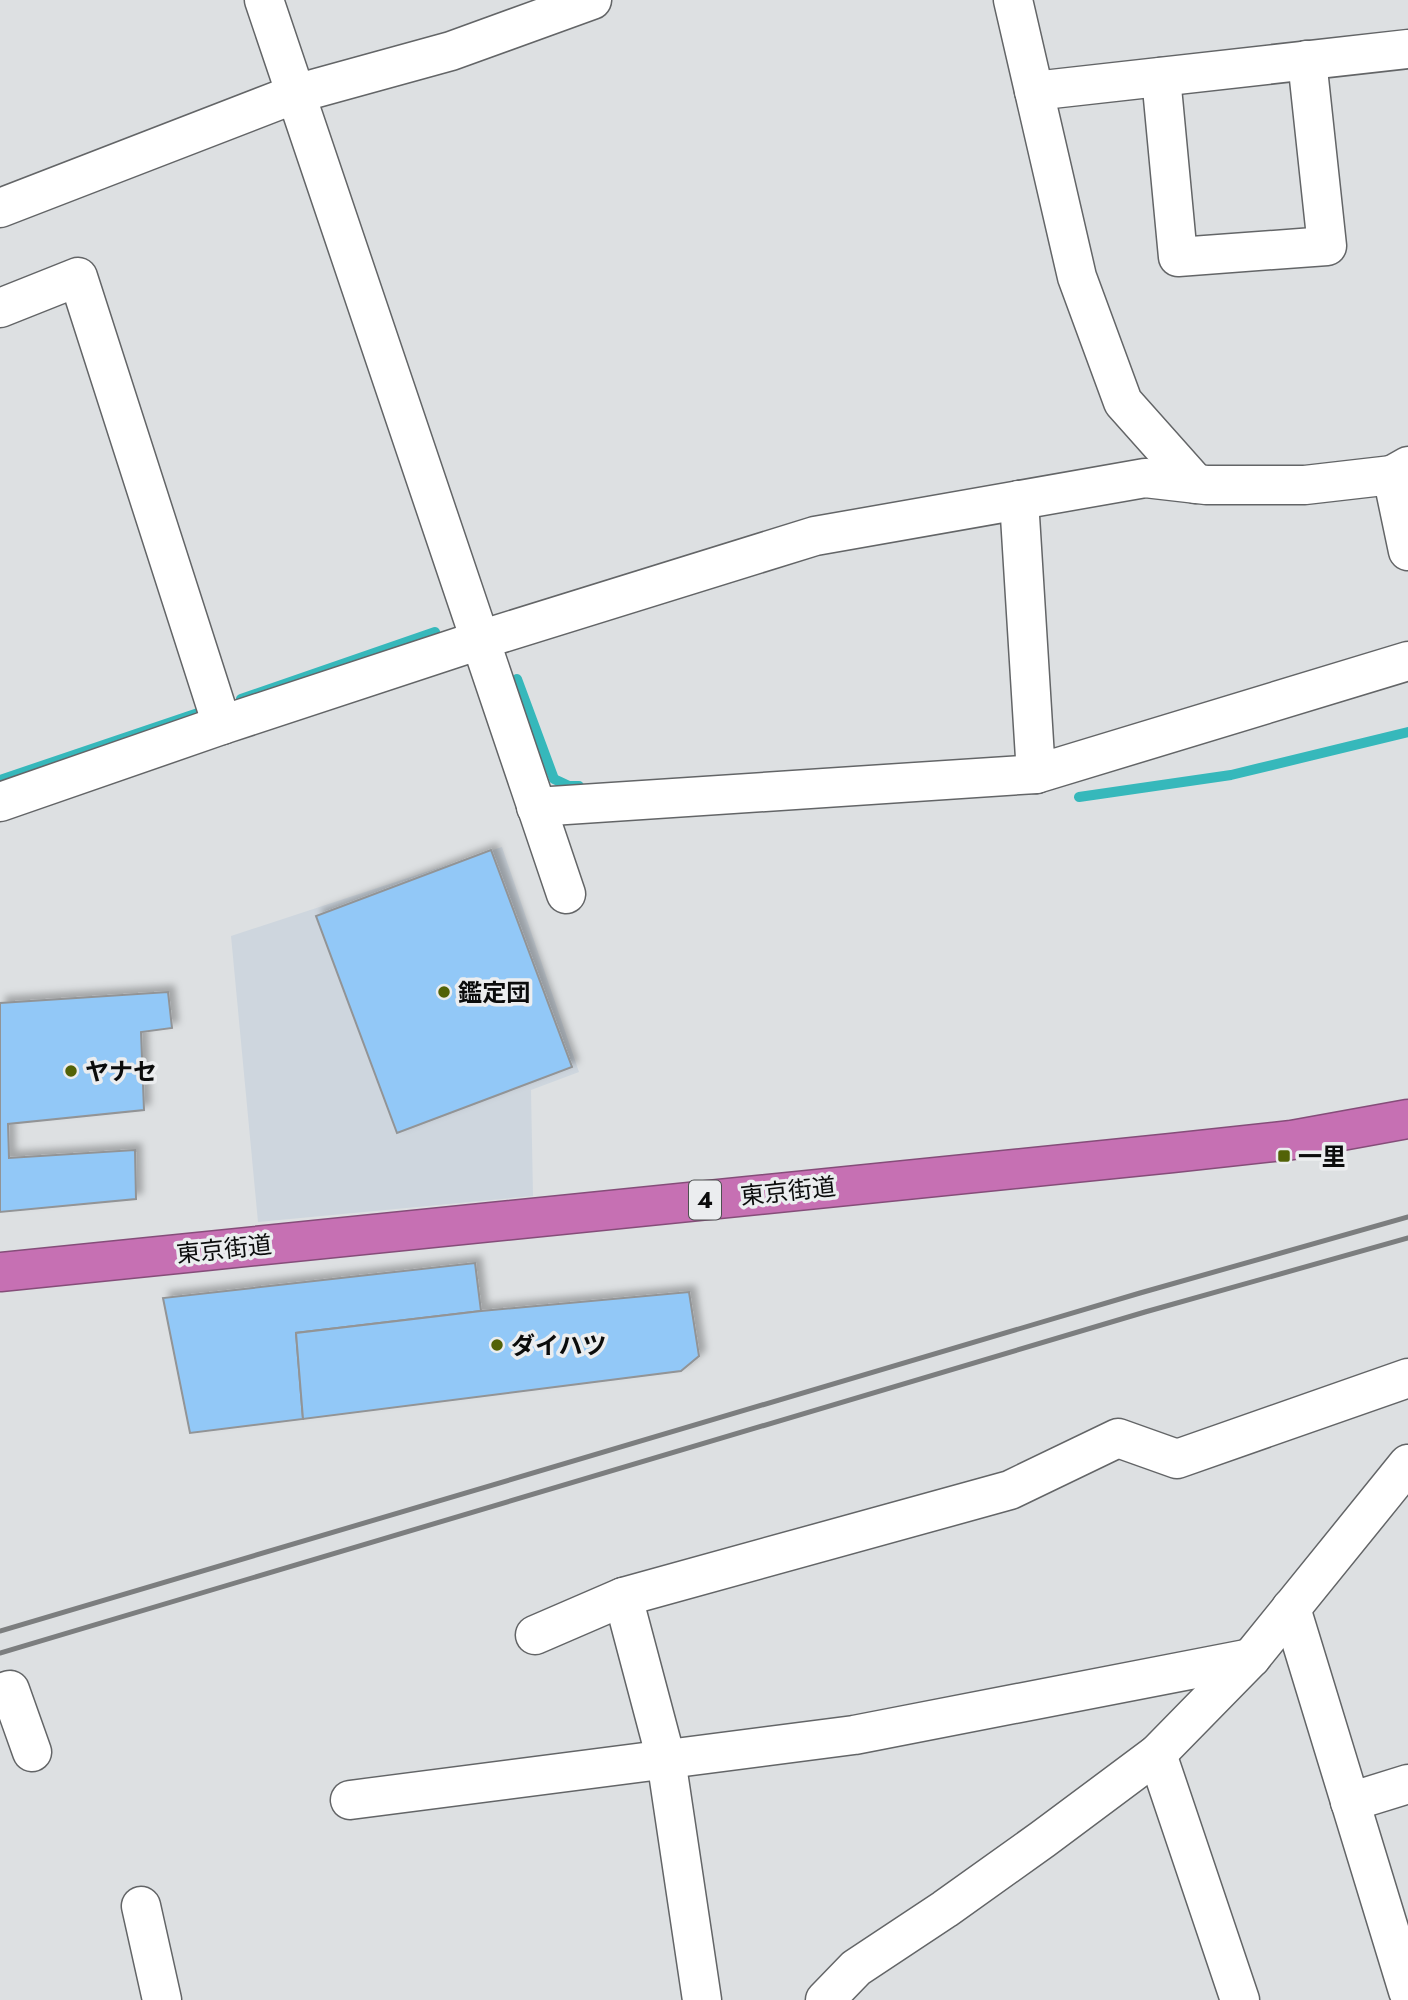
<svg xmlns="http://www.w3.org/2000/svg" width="1408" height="2000" font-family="Jost,'Noto Sans JP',sans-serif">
	<defs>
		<filter id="shadow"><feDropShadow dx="6" dy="-6" stdDeviation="3.5" flood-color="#0004"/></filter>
	</defs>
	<rect width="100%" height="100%" fill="#dde0e2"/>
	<path fill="#ced6de" d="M 502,847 L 579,1072 L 531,1090 L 533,1196 L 258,1222 L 231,936 Z"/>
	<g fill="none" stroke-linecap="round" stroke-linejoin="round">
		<g stroke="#36b8bb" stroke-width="10">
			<path d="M 517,679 L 554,779 L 569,786 L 579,786"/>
			<path d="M 241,699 L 435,632"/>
			<path d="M 0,780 L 210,709"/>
			<path d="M 1079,797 L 1231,775 L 1408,732"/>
		</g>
	</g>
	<g fill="#92c8f7" stroke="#929496" stroke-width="2" filter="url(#shadow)">
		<path d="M 491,850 L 572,1067 L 397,1133 L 316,916 Z"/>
		<path d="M 168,992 L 172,1028 L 141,1032 L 144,1110 L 8,1124 L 9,1158 L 135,1150 L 136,1199 L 0,1212 L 0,1003 Z"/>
		<path d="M 475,1263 L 481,1311 L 296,1333 L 303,1419 L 190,1433 L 163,1298 Z"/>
		<path d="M 689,1292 L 699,1356 L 681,1371 L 303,1419 L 296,1333 L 481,1311 Z"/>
	</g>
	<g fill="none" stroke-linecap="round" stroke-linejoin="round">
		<defs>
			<g id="minor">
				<path d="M 264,0 L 566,894"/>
				<path d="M 1013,0 L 1077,277 L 1123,402 L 1196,484"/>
				<path d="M 1161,77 L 1178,257 L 1327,246 L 1307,60"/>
				<path d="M 1034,91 L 1408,49"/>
				<path d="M 0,208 L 295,94 L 451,51 L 592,0"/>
				<path d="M 0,308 L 78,277 L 222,725"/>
				<path d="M 1408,466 L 1392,475 L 1408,551"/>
				<path d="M 1019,500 L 1036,774 L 1408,661"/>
				<path d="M 0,802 L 222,725 L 480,640 L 815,536 L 1145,478 L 1206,485 L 1305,485 L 1392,475"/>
				<path d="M 536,807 L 1036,774"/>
				<path d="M 623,1597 L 666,1759 L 702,2000"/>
				<path d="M 1291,1608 L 1408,1991"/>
				<path d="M 535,1635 L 623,1597 L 1010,1490 L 1118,1438 L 1177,1459 L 1408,1378"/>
				<path d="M 0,1693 L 10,1690 L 32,1752"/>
				<path d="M 1157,1754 L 1240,2000"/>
				<path d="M 350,1800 L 854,1735 L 1251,1658"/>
				<path d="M 1350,1802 L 1408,1784"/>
				<path d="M 141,1906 L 162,2000"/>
				<path d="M 825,2000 L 856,1968 L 945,1909 L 1043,1839 L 1157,1754 L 1251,1658 L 1408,1464"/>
			</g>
			<path id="highway" d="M 0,1272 L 1172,1153 L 1292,1140 L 1408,1119"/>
		</defs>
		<use href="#minor" stroke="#636567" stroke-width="41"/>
		<use href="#highway" stroke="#854d79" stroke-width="41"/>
		<use href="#minor" stroke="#fff" stroke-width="38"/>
		<use href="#highway" stroke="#c670b3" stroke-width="38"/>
		<g stroke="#7c7e7f" stroke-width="5">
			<path d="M 0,1631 L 1140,1293 L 1408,1217"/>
			<path d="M 0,1653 L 1145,1312 L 1408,1238"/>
		</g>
	</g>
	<g fill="#526207" stroke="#ebedef" stroke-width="2.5">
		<circle cx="444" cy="992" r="7"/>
		<circle cx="71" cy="1071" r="7"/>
		<rect x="1277" y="1149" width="14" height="14" rx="3.5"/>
		<circle cx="497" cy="1345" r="7"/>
	</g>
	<g text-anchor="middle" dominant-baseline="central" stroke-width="7" stroke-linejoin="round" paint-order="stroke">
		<rect fill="#ebedef" stroke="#4e5050" stroke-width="2" x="689" y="1180.5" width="32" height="39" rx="5"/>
		<g font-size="23" font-weight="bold" fill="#0b0c0c">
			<text x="705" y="1200">4</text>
		</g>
		<g font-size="24" font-weight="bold" fill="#0b0c0c" stroke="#ebedef" text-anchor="start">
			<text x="458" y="992">鑑定団</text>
			<text x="85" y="1071">ヤナセ</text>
			<text x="1298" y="1156">一里</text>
			<text x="511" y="1345">ダイハツ</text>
		</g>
		<g font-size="24" fill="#0b0c0c" stroke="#ebedef">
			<text transform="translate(788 1191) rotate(-6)">東京街道</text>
			<text transform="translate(224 1249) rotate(-6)">東京街道</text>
		</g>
	</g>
</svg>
